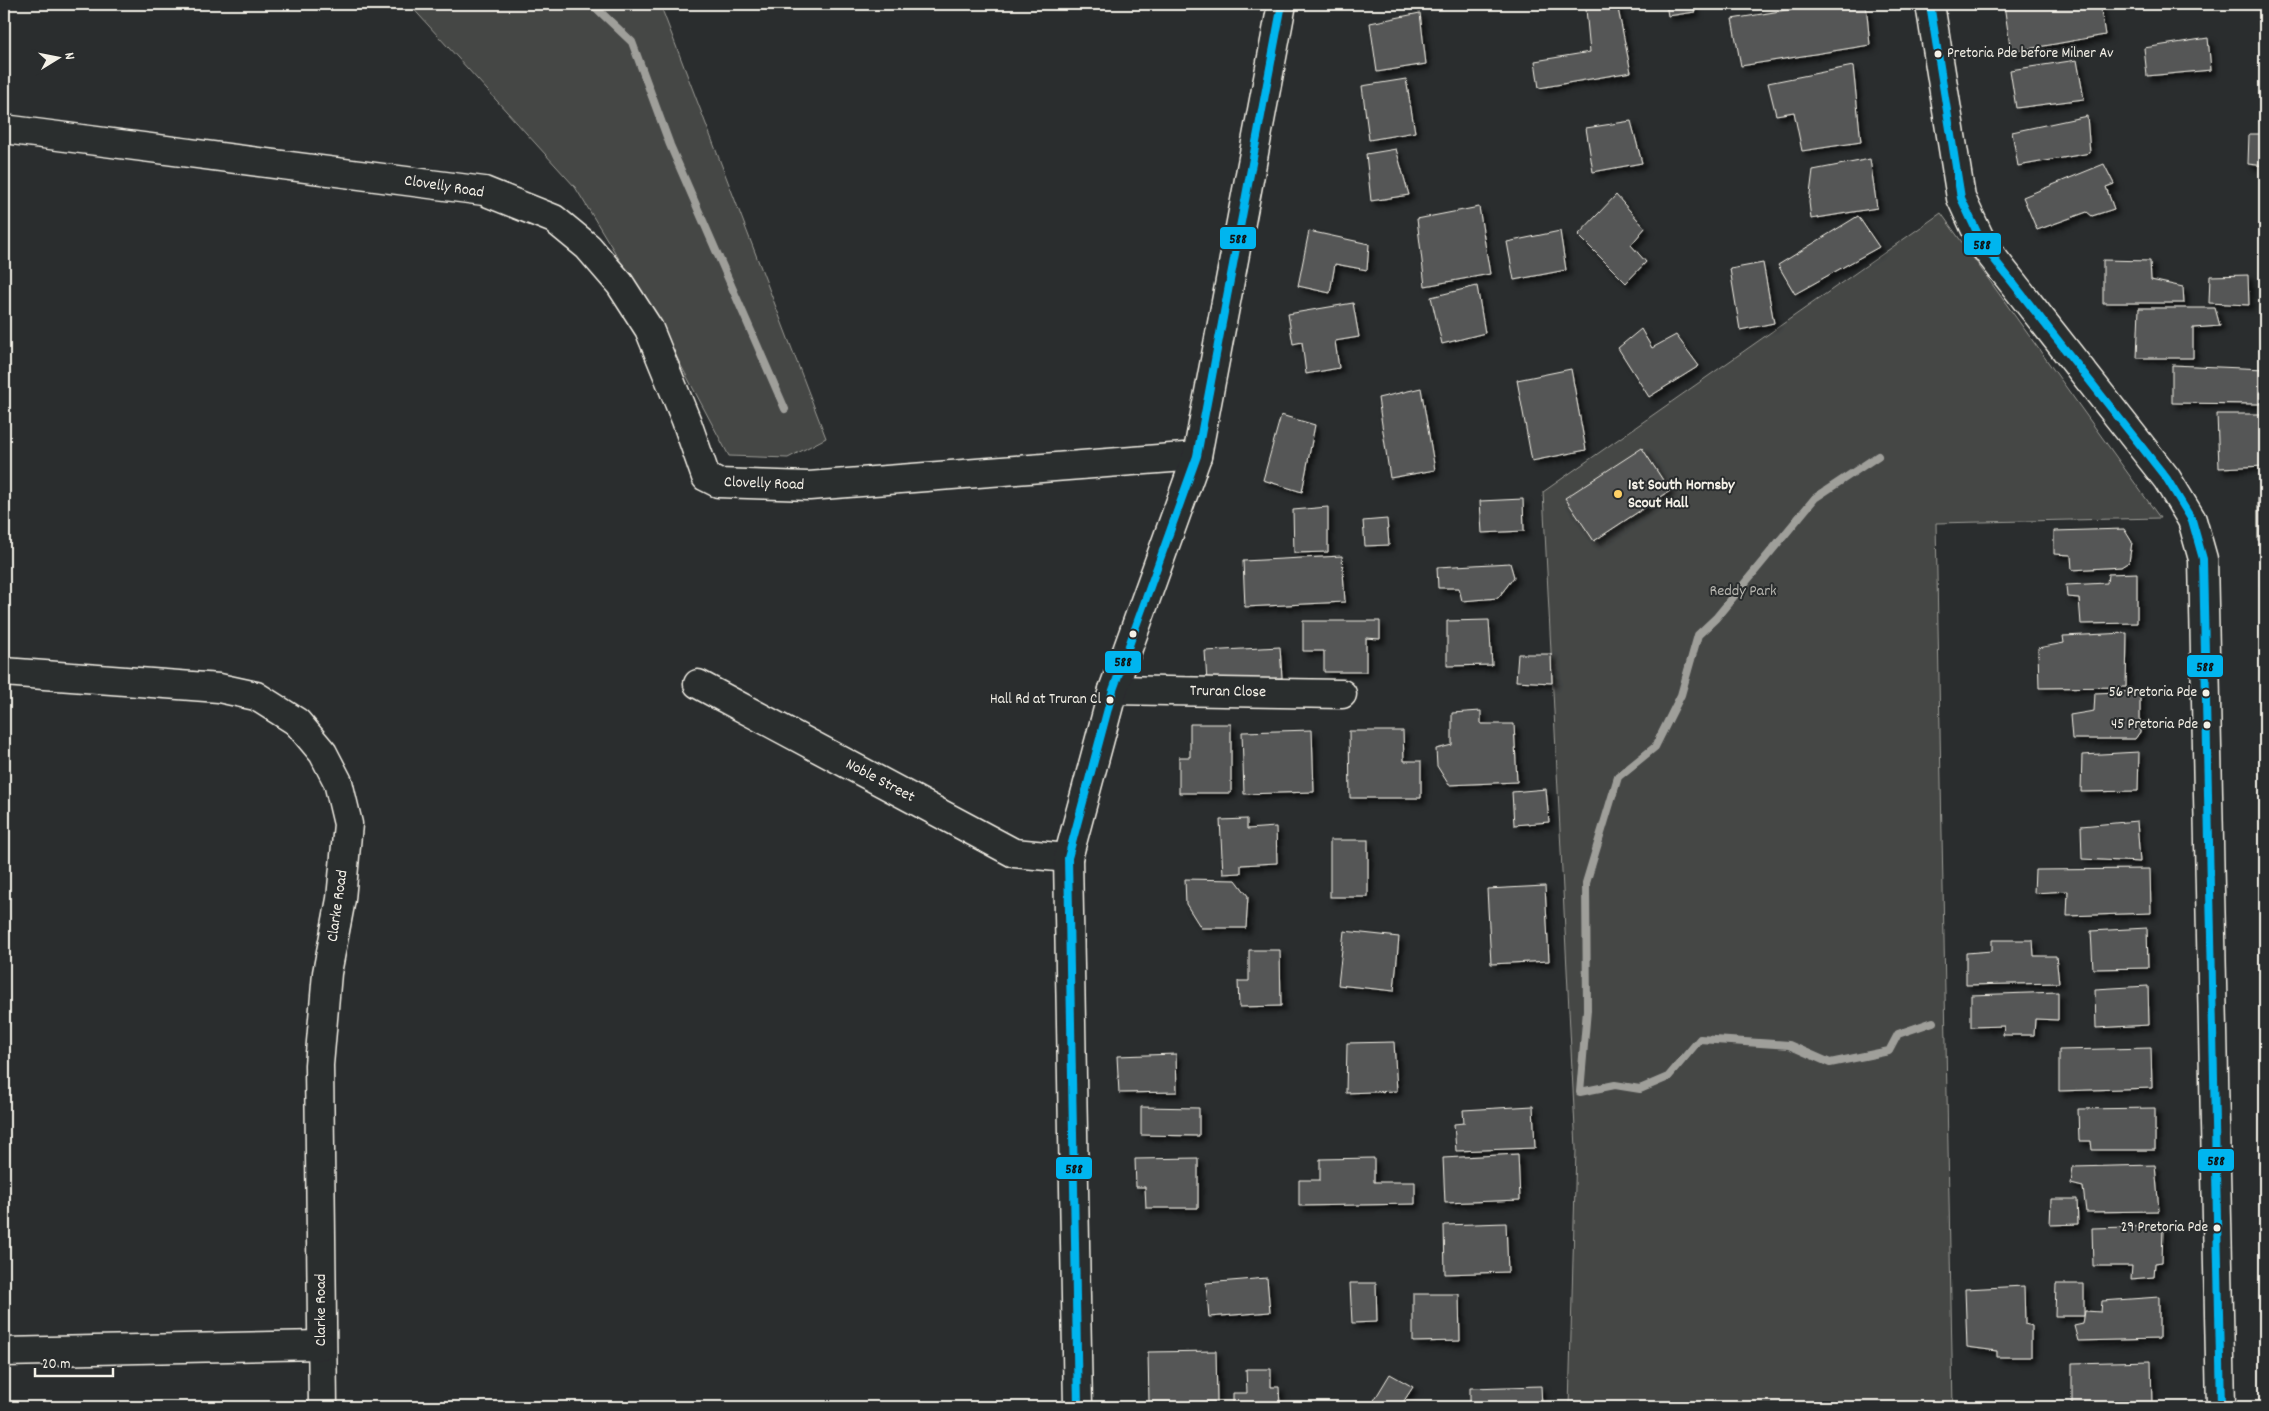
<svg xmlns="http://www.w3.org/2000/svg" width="2269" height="1411" font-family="Dekko,sans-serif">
	<defs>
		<filter id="shadow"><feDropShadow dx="4.5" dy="4.5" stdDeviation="2.5" flood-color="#0009"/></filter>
	</defs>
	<rect width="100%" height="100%" fill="#2a2d2e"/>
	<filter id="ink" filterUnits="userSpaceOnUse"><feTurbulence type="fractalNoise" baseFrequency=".02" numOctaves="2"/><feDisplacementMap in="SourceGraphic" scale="10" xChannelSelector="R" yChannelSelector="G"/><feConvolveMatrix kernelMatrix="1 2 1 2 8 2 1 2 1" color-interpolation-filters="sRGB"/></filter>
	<g filter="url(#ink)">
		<g fill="#444645" stroke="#9c9c96">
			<path d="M 409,4 L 660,4 L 826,438 L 788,458 L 729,456 L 660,326 L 575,187 Z"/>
			<path d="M 1941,213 L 2160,518 L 1936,523 L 1953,1407 L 1569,1407 L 1576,1149 L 1543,492 Z"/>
		</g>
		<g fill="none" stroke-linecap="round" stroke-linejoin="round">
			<g stroke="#9f9f9a" stroke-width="8">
				<path d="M 592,4 L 632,42 L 670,145 L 785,409"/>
				<path d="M 1878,456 L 1815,498 L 1716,618 L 1698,635 L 1681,695 L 1655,747 L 1618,777 L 1586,883 L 1587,1010 L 1580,1092 L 1615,1085 L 1640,1089 L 1668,1077 L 1700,1039 L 1789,1045 L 1830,1063 L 1889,1051 L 1898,1034 L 1933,1022"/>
			</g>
		</g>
		<g fill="#555756" stroke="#f4f1e8" filter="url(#shadow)">
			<path d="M 1617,4 L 1631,72 L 1539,88 L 1535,61 L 1590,52 L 1586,9 Z"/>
			<path d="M 1666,4 L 1694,4 L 1695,12 L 1668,16 Z"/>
			<path d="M 1756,4 L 1780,4 L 1757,8 Z"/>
			<path d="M 1822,4 L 1866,4 L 1870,45 L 1741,66 L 1732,19 Z"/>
			<path d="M 2011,4 L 2100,4 L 2105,35 L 2011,52 L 2004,5 Z"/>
			<path d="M 1420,13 L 1426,64 L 1377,72 L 1370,23 Z"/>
			<path d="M 2208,38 L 2211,70 L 2147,76 L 2144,48 Z"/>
			<path d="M 2077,60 L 2084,99 L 2016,108 L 2010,70 Z"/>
			<path d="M 1853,66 L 1861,142 L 1802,151 L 1794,112 L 1776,115 L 1768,83 Z"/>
			<path d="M 1406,79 L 1415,132 L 1369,140 L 1362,86 Z"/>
			<path d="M 2087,116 L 2090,153 L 2018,166 L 2012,132 Z"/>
			<path d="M 1631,121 L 1642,163 L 1593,172 L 1586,128 Z"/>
			<path d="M 2249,134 L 2265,134 L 2265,166 L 2248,164 Z"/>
			<path d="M 1396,149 L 1409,195 L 1371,201 L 1366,154 Z"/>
			<path d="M 1870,159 L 1877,208 L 1811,219 L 1809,202 L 1813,170 Z"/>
			<path d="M 2104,164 L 2114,184 L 2106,187 L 2114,209 L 2092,216 L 2087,212 L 2037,230 L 2023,197 Z"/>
			<path d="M 1616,195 L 1645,228 L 1631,245 L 1646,262 L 1626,283 L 1578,235 Z"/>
			<path d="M 1479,207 L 1490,274 L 1425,286 L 1417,219 Z"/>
			<path d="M 1858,216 L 1879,247 L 1795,294 L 1778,265 Z"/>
			<path d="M 1309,231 L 1369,244 L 1367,270 L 1335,264 L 1330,293 L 1298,286 Z"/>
			<path d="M 1560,231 L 1566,270 L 1514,280 L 1507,242 Z"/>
			<path d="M 2103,260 L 2150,261 L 2151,280 L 2183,287 L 2184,303 L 2103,303 Z"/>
			<path d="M 1763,263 L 1774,323 L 1740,330 L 1730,269 Z"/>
			<path d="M 2248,275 L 2249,305 L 2209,303 L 2210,276 Z"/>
			<path d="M 1477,286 L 1485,333 L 1442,344 L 1431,297 Z"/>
			<path d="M 1353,303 L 1359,337 L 1335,341 L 1339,368 L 1306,374 L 1302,342 L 1293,344 L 1288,314 Z"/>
			<path d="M 2139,308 L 2215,308 L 2220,326 L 2193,328 L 2193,358 L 2137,358 Z"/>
			<path d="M 1641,329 L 1652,348 L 1676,335 L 1699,366 L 1649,397 L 1618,348 Z"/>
			<path d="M 2172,365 L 2265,369 L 2265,391 L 2261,391 L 2260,404 L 2172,403 Z"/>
			<path d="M 1571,369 L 1586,450 L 1532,461 L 1517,380 Z"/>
			<path d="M 1421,388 L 1435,470 L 1390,478 L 1378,398 Z"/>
			<path d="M 2217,414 L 2265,414 L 2265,466 L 2219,468 Z"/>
			<path d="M 1281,415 L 1315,425 L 1302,492 L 1263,480 Z"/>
			<path d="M 1642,448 L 1670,491 L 1594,541 L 1565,498 Z"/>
			<rect x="2258" y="497" width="7" height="43"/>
			<path d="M 1523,499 L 1524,531 L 1482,533 L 1480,501 Z"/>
			<path d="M 1328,507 L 1328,552 L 1294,553 L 1293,510 Z"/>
			<path d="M 1387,519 L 1389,545 L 1365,546 L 1363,521 Z"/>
			<path d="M 2124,529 L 2132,542 L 2129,562 L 2121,567 L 2072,570 L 2071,555 L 2054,554 L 2054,531 Z"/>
			<path d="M 2262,548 L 2265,548 L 2265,586 L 2260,586 Z"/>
			<path d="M 1342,556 L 1345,602 L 1245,607 L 1243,561 Z"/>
			<path d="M 1510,563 L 1514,577 L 1498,598 L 1462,601 L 1459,588 L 1438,588 L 1437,567 Z"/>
			<path d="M 2137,573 L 2137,623 L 2081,624 L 2079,598 L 2067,597 L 2066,585 L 2107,583 L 2108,574 Z"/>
			<path d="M 1489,620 L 1492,665 L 1447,666 L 1447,621 Z"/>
			<path d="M 1303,621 L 1380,621 L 1380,639 L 1366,638 L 1366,672 L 1324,672 L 1324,651 L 1303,651 Z"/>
			<path d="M 2127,633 L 2126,687 L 2039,688 L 2038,648 L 2064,643 L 2063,636 Z"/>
			<path d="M 1280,647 L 1282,678 L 1207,682 L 1205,651 Z"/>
			<path d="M 1518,654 L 1551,654 L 1552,683 L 1516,681 Z"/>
			<path d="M 2140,691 L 2140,732 L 2135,739 L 2072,739 L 2070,715 L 2094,711 L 2095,693 Z"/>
			<path d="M 1481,711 L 1481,724 L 1514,724 L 1517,782 L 1449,785 L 1437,766 L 1436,749 L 1452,745 L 1452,713 Z"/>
			<path d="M 1190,724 L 1231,724 L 1231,793 L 1179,793 L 1179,757 L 1190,757 Z"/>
			<path d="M 1312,730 L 1314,792 L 1244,794 L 1242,732 Z"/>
			<path d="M 1349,731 L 1403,731 L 1404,761 L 1421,761 L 1421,798 L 1350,798 Z"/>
			<path d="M 2139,752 L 2138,791 L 2081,792 L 2082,755 Z"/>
			<path d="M 1546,789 L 1549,822 L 1514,825 L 1512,792 Z"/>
			<path d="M 1247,819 L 1247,829 L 1276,827 L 1277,863 L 1241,865 L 1241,873 L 1223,874 L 1220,820 Z"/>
			<path d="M 2137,821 L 2140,862 L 2082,859 L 2081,826 Z"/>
			<rect x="1330" y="840" width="38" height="57"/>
			<path d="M 2150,869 L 2151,913 L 2067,916 L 2068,891 L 2034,893 L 2035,870 Z"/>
			<path d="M 1185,879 L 1236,880 L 1248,896 L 1246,928 L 1201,928 L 1186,904 Z"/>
			<path d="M 1545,886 L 1549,961 L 1491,964 L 1487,889 Z"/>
			<path d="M 2147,928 L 2148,968 L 2093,969 L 2091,931 Z"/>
			<path d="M 1344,931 L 1399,937 L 1394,991 L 1338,985 Z"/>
			<path d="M 1992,940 L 2033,940 L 2034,956 L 2056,956 L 2059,983 L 1966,985 L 1966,953 L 1992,951 Z"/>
			<path d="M 1249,950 L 1280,950 L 1281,1006 L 1239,1007 L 1238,981 L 1249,981 Z"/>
			<path d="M 2148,986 L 2149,1025 L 2096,1028 L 2095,989 Z"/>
			<path d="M 2058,992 L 2058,1020 L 2035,1019 L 2034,1035 L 2003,1035 L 2004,1026 L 1971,1027 L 1971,995 Z"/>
			<path d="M 1394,1042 L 1397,1091 L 1346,1093 L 1347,1043 Z"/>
			<path d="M 2151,1048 L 2152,1088 L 2059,1091 L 2059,1050 Z"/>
			<path d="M 1176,1054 L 1177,1092 L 1119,1093 L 1117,1056 Z"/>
			<path d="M 1533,1106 L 1535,1148 L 1456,1151 L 1454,1124 L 1464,1123 L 1463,1110 Z"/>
			<path d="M 1141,1107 L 1199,1108 L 1199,1136 L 1141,1135 Z"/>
			<path d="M 2155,1108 L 2155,1150 L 2092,1150 L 2091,1141 L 2079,1141 L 2078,1109 Z"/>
			<path d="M 1518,1154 L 1520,1200 L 1445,1203 L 1443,1158 Z"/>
			<path d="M 1198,1158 L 1198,1208 L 1146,1208 L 1145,1187 L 1136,1187 L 1135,1159 Z"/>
			<path d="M 1374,1158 L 1374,1182 L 1415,1182 L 1415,1204 L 1299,1206 L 1299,1180 L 1320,1180 L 1320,1159 Z"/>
			<path d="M 2155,1165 L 2159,1211 L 2086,1212 L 2083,1187 L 2071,1184 L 2073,1167 Z"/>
			<path d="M 2051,1199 L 2077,1199 L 2078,1224 L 2050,1225 Z"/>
			<path d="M 1506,1223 L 1508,1272 L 1445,1274 L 1444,1225 Z"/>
			<path d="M 2163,1226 L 2162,1262 L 2155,1263 L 2154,1277 L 2131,1279 L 2132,1266 L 2093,1266 L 2092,1228 Z"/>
			<path d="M 1267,1278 L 1270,1312 L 1209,1317 L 1206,1283 Z"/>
			<path d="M 1350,1283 L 1376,1283 L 1377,1322 L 1352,1323 Z"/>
			<path d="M 2056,1284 L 2084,1284 L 2084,1316 L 2055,1316 Z"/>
			<path d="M 2024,1286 L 2025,1324 L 2031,1326 L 2031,1357 L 1997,1357 L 1997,1351 L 1967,1347 L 1965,1289 Z"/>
			<path d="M 1413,1294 L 1459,1294 L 1460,1341 L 1413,1342 Z"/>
			<path d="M 2159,1297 L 2159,1339 L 2078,1341 L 2074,1326 L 2083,1324 L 2085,1311 L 2101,1312 L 2102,1301 Z"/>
			<path d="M 1216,1351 L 1217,1402 L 1149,1403 L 1148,1352 Z"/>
			<path d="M 2151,1361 L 2152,1407 L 2072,1407 L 2072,1363 Z"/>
			<path d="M 1246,1369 L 1271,1369 L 1271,1387 L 1279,1387 L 1280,1407 L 1233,1407 L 1233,1393 L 1247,1393 Z"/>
			<path d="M 1390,1374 L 1413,1387 L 1400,1407 L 1370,1407 Z"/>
			<path d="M 1541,1386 L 1542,1407 L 1470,1407 L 1470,1388 Z"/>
		</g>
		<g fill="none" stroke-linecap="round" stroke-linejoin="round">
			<defs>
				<g id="minor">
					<path d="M 1930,4 L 1961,198 L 1983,245 L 2167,479 L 2192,520 L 2203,559 L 2221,1407"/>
					<path d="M 4,129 L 484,191 L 554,219 L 588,247 L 620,284 L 649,329 L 686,420 L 706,477 L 718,483 L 809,486 L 1197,456"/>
					<path d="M 4,672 L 219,688 L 256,696 L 297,722 L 323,753 L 338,782 L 348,824 L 341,899 L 327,973 L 319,1065 L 323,1407"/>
					<path d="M 698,684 L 1014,853 L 1068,858"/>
					<path d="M 1113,690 L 1342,694"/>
					<path d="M 4,1352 L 321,1345"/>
					<path d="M 1078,1407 L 1068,858 L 1113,690 L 1197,456 L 1282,4"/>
				</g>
			</defs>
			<use href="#minor" stroke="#f4f1e8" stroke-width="31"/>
			<use href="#minor" stroke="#2a2d2e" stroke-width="28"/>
			<defs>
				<g id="bus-1">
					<path d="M 1930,4 L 1961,198 L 1983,245 L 2167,479 L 2192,520 L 2203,559 L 2221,1407"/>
					<path d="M 1078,1407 L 1068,858 L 1113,690 L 1197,456 L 1282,4"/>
				</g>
			</defs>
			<use href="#bus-1" stroke="#2a2d2e" stroke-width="11"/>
			<use href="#bus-1" stroke="#00b5ef" stroke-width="8"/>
		</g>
	</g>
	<g fill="#f4f1e8" stroke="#2a2d2e" stroke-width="2">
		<circle cx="1938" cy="54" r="4.5"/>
		<circle cx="1133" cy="634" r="4.5"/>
		<circle cx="2206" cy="693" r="4.5"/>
		<circle cx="1110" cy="700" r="4.5"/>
		<circle cx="2207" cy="725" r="4.5"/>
		<circle cx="2217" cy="1228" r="4.5"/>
	</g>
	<circle fill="#ffd166" stroke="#2a2d2e" stroke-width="2" cx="1618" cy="494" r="5"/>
	<g text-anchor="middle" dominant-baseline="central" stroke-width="4" stroke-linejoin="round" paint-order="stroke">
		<g font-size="15" fill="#f4f1e8" stroke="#2a2d2e" text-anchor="end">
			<text x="1947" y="54" text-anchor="start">Pretoria Pde before Milner Av</text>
			<text x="2197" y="693">56 Pretoria Pde</text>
			<text x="1101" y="700">Hall Rd at Truran Cl</text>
			<text x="2198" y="725">45 Pretoria Pde</text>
			<text x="2208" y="1228">29 Pretoria Pde</text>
		</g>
		<g font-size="16" fill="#f4f1e8" stroke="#2a2d2e">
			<text transform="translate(444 187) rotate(9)">Clovelly Road</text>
			<text transform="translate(764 484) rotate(2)">Clovelly Road</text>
			<text transform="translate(1228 692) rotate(1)">Truran Close</text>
			<text transform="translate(880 781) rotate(28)">Noble Street</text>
			<text transform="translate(338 906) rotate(-82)">Clarke Road</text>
			<text transform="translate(321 1310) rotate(-90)">Clarke Road</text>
		</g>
		<g font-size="16" font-weight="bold" fill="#f4f1e8" stroke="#2a2d2e" text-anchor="start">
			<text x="1628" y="485">1st South Hornsby<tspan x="1628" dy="18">Scout Hall</tspan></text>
		</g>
		<g font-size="16" fill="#b6b5af" stroke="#2a2d2e">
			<text x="1743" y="591">Reddy Park</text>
		</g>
	</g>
	<g stroke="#2a2d2e" stroke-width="2">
		<rect x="1219" y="226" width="38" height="24" rx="5" fill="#00b5ef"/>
		<rect x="1963" y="232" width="39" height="24" rx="5" fill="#00b5ef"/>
		<rect x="1104" y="650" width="38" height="24" rx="5" fill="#00b5ef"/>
		<rect x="2186" y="654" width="38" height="24" rx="5" fill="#00b5ef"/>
		<rect x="2197" y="1148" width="38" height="24" rx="5" fill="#00b5ef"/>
		<rect x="1055" y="1156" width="38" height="24" rx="5" fill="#00b5ef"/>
	</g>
	<g font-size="14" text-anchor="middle" font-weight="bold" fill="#111">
		<text x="1238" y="243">588</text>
		<text x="1982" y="249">588</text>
		<text x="1123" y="666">588</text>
		<text x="2205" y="671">588</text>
		<text x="2216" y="1165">588</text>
		<text x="1074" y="1173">588</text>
	</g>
	<rect width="2269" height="1411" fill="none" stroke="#2a2d2e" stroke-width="20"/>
	<rect x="10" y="10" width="2249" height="1391" fill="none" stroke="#f4f1e8" stroke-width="2" filter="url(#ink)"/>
	<g transform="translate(58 58) rotate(80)" stroke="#2a2d2e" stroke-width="4" paint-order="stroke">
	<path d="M0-4L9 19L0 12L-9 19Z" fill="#f4f1e8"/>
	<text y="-8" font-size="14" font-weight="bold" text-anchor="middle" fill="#f4f1e8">N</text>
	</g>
	<path d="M35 1368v8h78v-8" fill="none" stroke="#f4f1e8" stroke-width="2.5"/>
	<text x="42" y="1368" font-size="15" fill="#f4f1e8" stroke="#2a2d2e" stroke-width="4" paint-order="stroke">20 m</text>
</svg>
